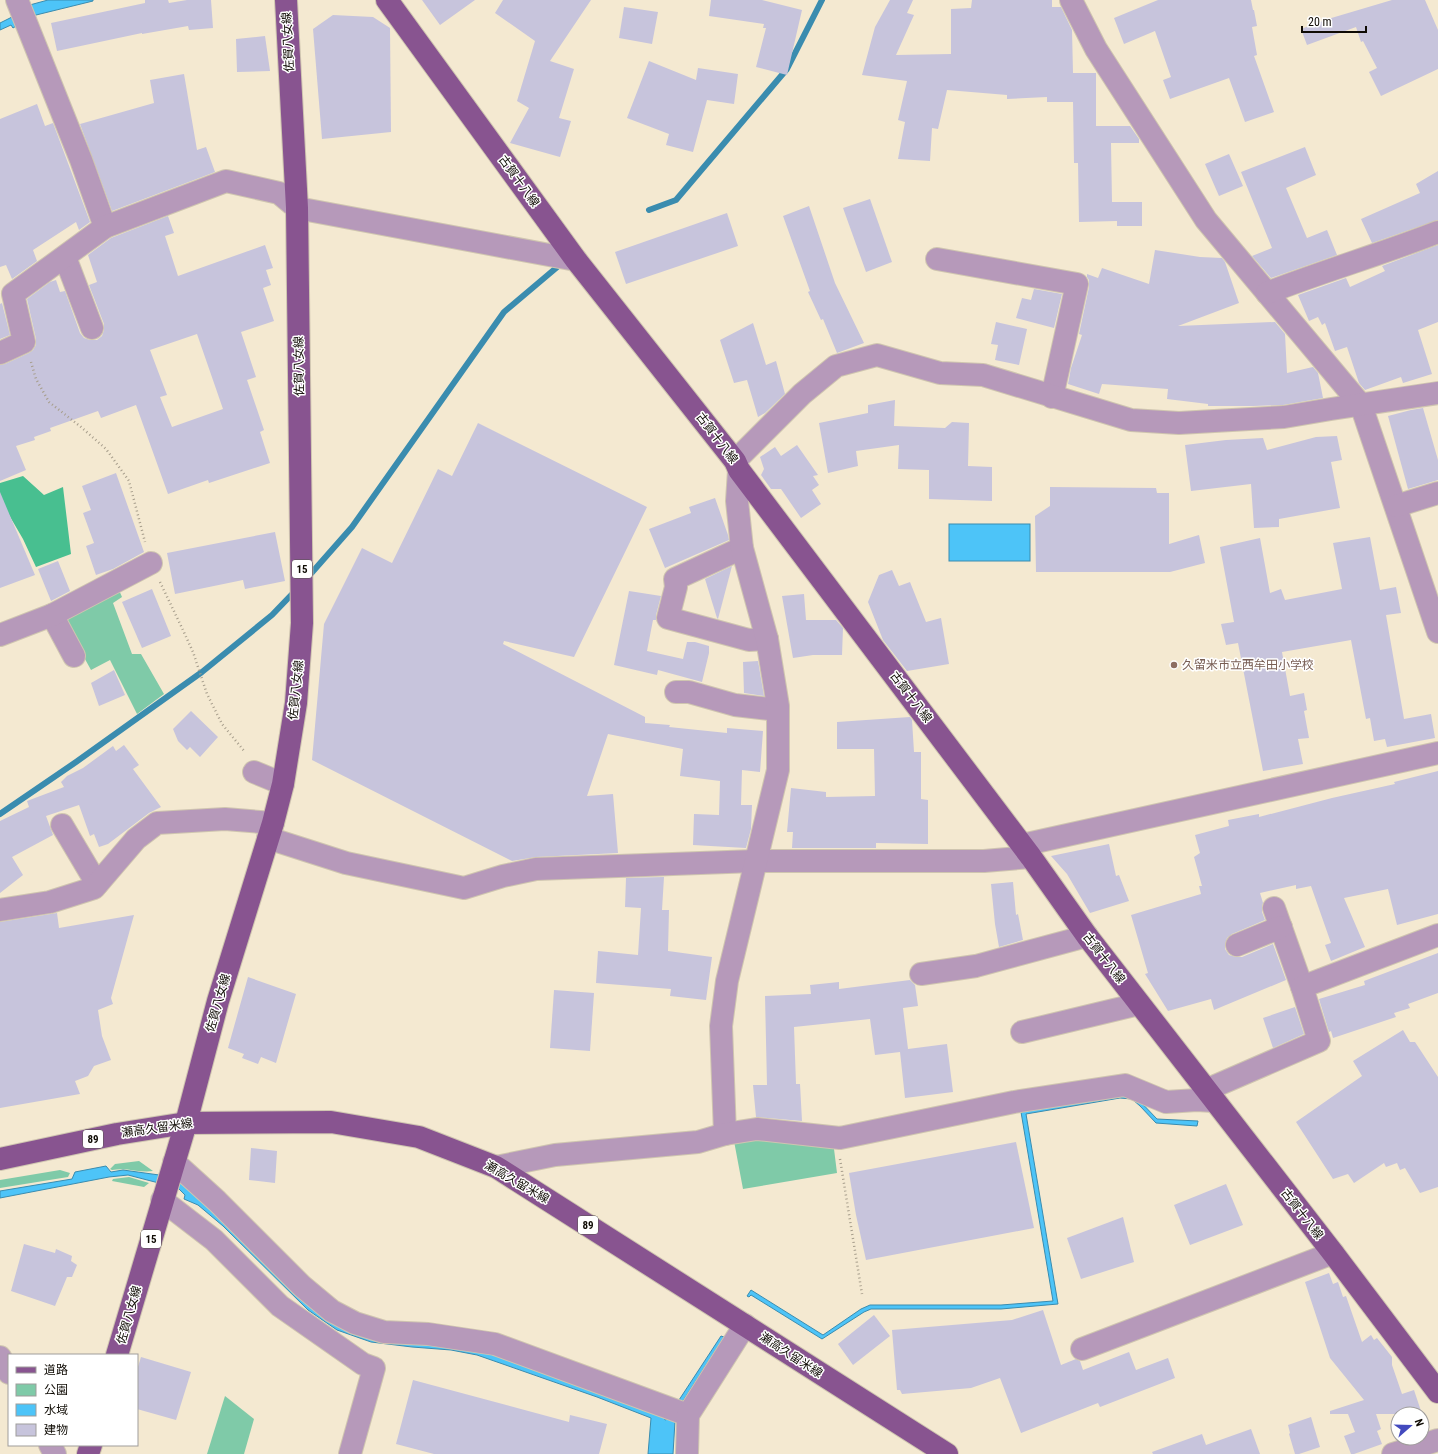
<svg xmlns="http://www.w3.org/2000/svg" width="1438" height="1454" font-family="'Roboto Condensed','Noto Sans JP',sans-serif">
	<rect width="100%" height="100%" fill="#f4e9d1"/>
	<g fill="#7fcaa8">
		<path d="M 119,590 L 122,597 L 113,603 L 132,654 L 141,654 L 164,694 L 137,714 L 110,660 L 91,670 L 63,619 Z"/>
		<path d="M 751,1138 L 802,1143 L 834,1149 L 837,1173 L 743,1189 L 734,1141 Z"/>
		<path d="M 139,1161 L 153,1171 C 139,1173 127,1167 112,1170 L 110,1169 L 115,1164 Z"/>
		<path d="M 60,1170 L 70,1173 L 68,1177 L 0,1188 L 0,1180 Z"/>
		<path d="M 129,1177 L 149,1183 L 144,1187 L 112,1181 L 113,1179 Z"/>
		<path d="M 225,1396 L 254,1419 L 244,1454 L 207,1454 Z"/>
	</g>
	<path fill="#48bf90" d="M 23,476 L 44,495 L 63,487 L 71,554 L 36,567 L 23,539 L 9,515 L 0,519 L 0,483 Z"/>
	<g fill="#4dc4f8" stroke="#3a8caf">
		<path d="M 48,0 L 93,0 L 93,1 L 32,16 L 13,28 L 11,25 L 0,30 L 0,23 L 14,16 L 26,6 Z"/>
		<rect x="949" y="524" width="81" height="37"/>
		<path d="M 1119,1095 L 1135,1096 L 1157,1119 L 1198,1121 L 1197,1126 L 1156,1123 L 1140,1106 L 1132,1099 L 1120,1098 L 1026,1114 L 1058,1304 L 1001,1309 L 871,1309 L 864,1312 L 822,1339 L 751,1295 L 749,1297 L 747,1296 L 751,1290 L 823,1335 L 861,1309 L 870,1305 L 1001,1305 L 1053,1301 L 1021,1112 Z"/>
		<path d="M 106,1166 L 111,1172 L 123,1170 L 181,1178 L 312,1303 L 484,1349 L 664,1415 L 665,1420 L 671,1418 L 675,1421 L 673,1454 L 648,1454 L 651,1418 L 597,1397 L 477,1355 L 451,1350 L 412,1347 L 371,1342 L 337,1330 L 308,1310 L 223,1226 L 198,1205 L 184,1199 L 185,1195 L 178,1188 L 128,1175 L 109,1177 L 0,1198 L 0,1191 L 72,1179 L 75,1172 Z"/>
		<path d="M 721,1336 L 724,1337 L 683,1401 L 679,1400 Z"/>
	</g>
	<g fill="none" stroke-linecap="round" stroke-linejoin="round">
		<g stroke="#3a8caf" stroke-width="6">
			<path d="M 649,210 L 676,200 L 787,69 L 822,0"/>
			<path d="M 308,577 L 352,527 L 504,312 L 562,263"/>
			<path d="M 0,814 L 76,762 L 202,672 L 272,615 L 296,590"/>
		</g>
	</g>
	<g fill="#c7c4dc" fill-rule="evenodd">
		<path d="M 145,0 L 168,0 L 169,3 L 187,0 L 211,0 L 213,28 L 189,30 L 188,26 L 142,34 L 142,33 L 57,51 L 51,23 L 145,3 Z"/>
		<path d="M 422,0 L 475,0 L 440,25 Z"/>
		<path d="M 503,0 L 591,0 L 550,61 L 574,69 L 559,118 L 571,121 L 560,157 L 510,143 L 529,108 L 517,101 L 535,41 L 495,13 Z"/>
		<path d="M 711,0 L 762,0 L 802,10 L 787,75 L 756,67 L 766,28 L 763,28 L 764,24 L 709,16 Z"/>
		<path d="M 890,0 L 913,0 L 907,13 L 914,15 L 896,55 L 951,54 L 951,9 L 971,8 L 972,0 L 1052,0 L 1052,7 L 1061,7 L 1072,30 L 1073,73 L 1096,73 L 1096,126 L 1130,126 L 1139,139 L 1139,143 L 1111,143 L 1112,202 L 1142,202 L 1142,226 L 1117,226 L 1117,221 L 1079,222 L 1078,163 L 1074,163 L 1073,102 L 1047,102 L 1047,97 L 1007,99 L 1007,95 L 947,90 L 938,129 L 932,128 L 930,161 L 898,159 L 905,122 L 898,120 L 907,81 L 862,75 L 875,27 Z"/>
		<path d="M 1158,0 L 1251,0 L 1253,10 L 1254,10 L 1257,26 L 1252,27 L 1257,55 L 1254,56 L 1274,112 L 1245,122 L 1229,78 L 1170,99 L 1163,80 L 1171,77 L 1155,31 L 1124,44 L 1114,18 Z"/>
		<path d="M 1392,0 L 1425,0 L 1438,30 L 1438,69 L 1381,96 L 1369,72 L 1377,68 L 1363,41 L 1361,42 L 1356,27 L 1307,45 L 1301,29 L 1328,19 Z"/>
		<path d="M 624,7 L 658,12 L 652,44 L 619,38 Z"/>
		<path d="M 333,15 L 373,17 L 390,28 L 391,132 L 322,139 L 313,29 Z"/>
		<path d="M 265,36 L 270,71 L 237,72 L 236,39 Z"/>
		<path d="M 649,61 L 696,80 L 698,68 L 738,74 L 734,104 L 707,100 L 693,152 L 666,145 L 669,134 L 627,118 Z"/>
		<path d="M 184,74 L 197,150 L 206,147 L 215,172 L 112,211 L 80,124 L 154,103 L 150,80 Z"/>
		<path d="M 37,104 L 45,126 L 53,123 L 90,222 L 79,230 L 76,222 L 33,250 L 37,261 L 12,279 L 6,265 L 0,267 L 0,119 Z"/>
		<path d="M 1305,147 L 1316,175 L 1286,188 L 1307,238 L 1327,230 L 1337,255 L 1271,278 L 1252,256 L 1272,248 L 1241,172 Z"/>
		<path d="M 1229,154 L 1243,186 L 1219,196 L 1205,164 Z"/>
		<path d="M 1438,171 L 1438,220 L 1372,243 L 1361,219 L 1420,193 L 1416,184 Z"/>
		<path d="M 870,199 L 892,262 L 866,272 L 843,208 Z"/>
		<path d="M 809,206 L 835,283 L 864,343 L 837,353 L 823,319 L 821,320 L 808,292 L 810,291 L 783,216 Z"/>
		<path d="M 727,213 L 738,246 L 626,284 L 615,252 Z"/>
		<path d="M 168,216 L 174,233 L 165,236 L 178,276 L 265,245 L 273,268 L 266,270 L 271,285 L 263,288 L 274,321 L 241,332 L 256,377 L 247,380 L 264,430 L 260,432 L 270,463 L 209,483 L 208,480 L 168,494 L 136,405 L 101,418 L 98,411 L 50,428 L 51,431 L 34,437 L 35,440 L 16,446 L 26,470 L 0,481 L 0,365 L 5,364 L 29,353 L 33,350 L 36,345 L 36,339 L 27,299 L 50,282 L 56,280 L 60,292 L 65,291 L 80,333 L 84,338 L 90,340 L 97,340 L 102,336 L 104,330 L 104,324 L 89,285 L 97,282 L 88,255 L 111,238 ZM 197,334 L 223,409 L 172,427 L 160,397 L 167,395 L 150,350 Z"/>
		<path d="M 1438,245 L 1438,322 L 1418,330 L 1432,374 L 1403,383 L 1401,377 L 1365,390 L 1359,383 L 1347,347 L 1335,351 L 1325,323 L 1322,325 L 1318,317 L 1309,321 L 1298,295 L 1346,278 L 1350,287 L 1385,271 L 1382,266 Z"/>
		<path d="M 1155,250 L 1200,257 L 1222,258 L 1225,262 L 1239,303 L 1178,326 L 1275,322 L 1285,334 L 1287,373 L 1313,367 L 1318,373 L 1323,398 L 1283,405 L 1253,406 L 1208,406 L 1208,404 L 1167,399 L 1168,389 L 1102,384 L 1099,394 L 1068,384 L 1071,368 L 1082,335 L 1079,334 L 1089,287 L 1089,280 L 1087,277 L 1087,274 L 1098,278 L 1102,268 L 1149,284 Z"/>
		<path d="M 1034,289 L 1062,294 L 1054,328 L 1016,318 L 1022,298 L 1031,300 Z"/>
		<path d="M 2,303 L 10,335 L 0,339 L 0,304 Z"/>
		<path d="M 996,322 L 1027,329 L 1019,365 L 995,360 L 998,345 L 991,344 Z"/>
		<path d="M 753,323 L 766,365 L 776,361 L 785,394 L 765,413 L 758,417 L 747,380 L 734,383 L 720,340 Z"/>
		<path d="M 895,400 L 894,426 L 945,428 L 952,422 L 969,423 L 968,466 L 992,467 L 992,501 L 929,499 L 929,470 L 898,469 L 899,445 L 856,451 L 858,466 L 828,473 L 819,423 L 868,413 L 868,405 Z"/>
		<path d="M 1423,408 L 1438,460 L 1438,480 L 1408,489 L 1388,416 L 1411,410 Z"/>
		<path d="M 478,423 L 647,507 L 574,657 L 504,641 L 503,644 L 645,717 L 645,723 L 670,725 L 669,727 L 727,733 L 727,728 L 763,731 L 760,772 L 742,770 L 741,805 L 752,805 L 751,829 L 746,848 L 693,845 L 694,814 L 719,815 L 720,781 L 680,776 L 683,749 L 608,734 L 587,796 L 613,794 L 618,853 L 536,857 L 512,861 L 312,760 L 324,624 L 362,548 L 392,563 L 438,469 L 452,476 Z"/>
		<path d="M 1337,436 L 1342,460 L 1331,462 L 1340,508 L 1279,519 L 1279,527 L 1254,528 L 1251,484 L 1191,491 L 1185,445 L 1226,440 L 1263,438 L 1267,450 L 1316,437 Z"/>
		<path d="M 797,445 L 818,475 L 813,476 L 819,485 L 812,490 L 821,504 L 801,518 L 781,489 L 771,489 L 761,475 L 764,469 L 760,457 L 775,447 L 781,456 Z"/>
		<path d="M 116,473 L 144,552 L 113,569 L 96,575 L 86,546 L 94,543 L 83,513 L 91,510 L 82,486 Z"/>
		<path d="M 1050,487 L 1156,488 L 1157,493 L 1169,493 L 1169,544 L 1199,535 L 1205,563 L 1170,572 L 1036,572 L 1035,516 L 1050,506 Z"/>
		<path d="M 0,492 L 35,575 L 0,588 Z"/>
		<path d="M 715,498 L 728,535 L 729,540 L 665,568 L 649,529 L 691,513 L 689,507 Z"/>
		<path d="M 275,532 L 285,581 L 245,589 L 243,580 L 175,594 L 167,553 Z"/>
		<path d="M 1370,537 L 1380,590 L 1396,587 L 1401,613 L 1386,615 L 1404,719 L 1431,714 L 1435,738 L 1387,747 L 1385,739 L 1374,741 L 1370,718 L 1366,719 L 1351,640 L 1282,652 L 1290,696 L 1304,693 L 1307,710 L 1304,711 L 1309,738 L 1298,739 L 1303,764 L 1263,771 L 1238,643 L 1226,645 L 1221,624 L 1234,622 L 1220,547 L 1260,538 L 1270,593 L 1281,589 L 1285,600 L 1342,589 L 1333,543 Z"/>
		<path d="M 58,561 L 70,591 L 51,601 L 38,569 Z"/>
		<path d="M 732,566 L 718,619 L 717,618 L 705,579 Z"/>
		<path d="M 892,570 L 899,586 L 910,582 L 926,622 L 941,618 L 949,664 L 907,671 L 883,640 L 868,602 L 879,575 Z"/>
		<path d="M 152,589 L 171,636 L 142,648 L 122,602 Z"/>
		<path d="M 629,591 L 661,596 L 656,615 L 656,620 L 653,620 L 647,651 L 683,659 L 687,642 L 695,642 L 709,646 L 709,653 L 702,682 L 658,670 L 657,675 L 614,665 Z"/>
		<path d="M 804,594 L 806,620 L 836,620 L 843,628 L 842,655 L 813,655 L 793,658 L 782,596 Z"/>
		<path d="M 758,661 L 764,696 L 744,693 L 743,662 Z"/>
		<path d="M 114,670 L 125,695 L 99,706 L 91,683 Z"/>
		<path d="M 191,711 L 218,737 L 200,757 L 190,747 L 187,750 L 178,741 L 173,729 Z"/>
		<path d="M 910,717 L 912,720 L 914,752 L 921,752 L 921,799 L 928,800 L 928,844 L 876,843 L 876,848 L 792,848 L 793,832 L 787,832 L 791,788 L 826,792 L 826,797 L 875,796 L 874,749 L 837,749 L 837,722 Z"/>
		<path d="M 124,745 L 139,765 L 133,769 L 161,807 L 149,813 L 108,844 L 99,847 L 94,834 L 90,836 L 79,805 L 46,816 L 53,835 L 12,857 L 23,875 L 0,893 L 0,821 L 29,807 L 27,801 L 64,787 L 61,782 L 67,776 L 83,768 L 113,746 L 116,751 Z"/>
		<path d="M 1438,771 L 1438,914 L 1397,925 L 1388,889 L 1344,898 L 1365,947 L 1331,961 L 1325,945 L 1331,943 L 1311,886 L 1296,889 L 1296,885 L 1260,893 L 1263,903 L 1262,906 L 1262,912 L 1265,920 L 1232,934 L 1227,938 L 1225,944 L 1225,949 L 1229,955 L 1236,957 L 1242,957 L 1273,944 L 1286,980 L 1214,1010 L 1211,999 L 1168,1011 L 1145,974 L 1148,973 L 1131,915 L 1201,894 L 1199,886 L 1202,886 L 1194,857 L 1200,853 L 1195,835 L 1229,826 L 1228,820 L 1259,814 L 1259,817 L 1332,798 L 1395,784 L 1394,782 Z"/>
		<path d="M 1109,844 L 1116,876 L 1119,875 L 1129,901 L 1090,913 L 1067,874 L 1051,856 Z"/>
		<path d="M 664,877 L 662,910 L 669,910 L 668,951 L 712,957 L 706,1000 L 670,996 L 671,989 L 596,983 L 598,951 L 638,955 L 641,908 L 625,907 L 626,878 Z"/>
		<path d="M 1013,882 L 1016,915 L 1018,914 L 1023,940 L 999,947 L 995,924 L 991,884 Z"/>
		<path d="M 57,913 L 59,928 L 134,915 L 111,998 L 113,1004 L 98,1010 L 102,1036 L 111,1060 L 94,1066 L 88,1076 L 75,1081 L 80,1094 L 0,1108 L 0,922 Z"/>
		<path d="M 1438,953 L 1438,993 L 1408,1004 L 1410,1008 L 1394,1013 L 1396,1017 L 1333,1038 L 1331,1031 L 1329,1032 L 1319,999 L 1365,985 L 1364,981 Z"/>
		<path d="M 248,977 L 296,994 L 276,1063 L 261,1057 L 258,1064 L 242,1058 L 244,1054 L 228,1048 Z"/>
		<path d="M 910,980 L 915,985 L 918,1006 L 903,1008 L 908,1049 L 947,1044 L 953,1092 L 905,1098 L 900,1052 L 875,1055 L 870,1019 L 794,1027 L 796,1084 L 800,1084 L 802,1121 L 756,1117 L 753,1085 L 767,1085 L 765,996 L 811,994 L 810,985 L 839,982 L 839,989 Z"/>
		<path d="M 554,990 L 594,993 L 590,1051 L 550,1048 Z"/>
		<path d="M 1295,1007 L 1304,1034 L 1273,1048 L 1263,1018 Z"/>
		<path d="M 1403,1030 L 1410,1042 L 1415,1042 L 1438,1077 L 1438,1187 L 1420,1193 L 1405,1168 L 1400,1170 L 1397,1163 L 1386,1167 L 1384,1163 L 1354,1183 L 1348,1174 L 1333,1179 L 1296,1122 L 1362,1076 L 1353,1061 Z"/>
		<path d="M 1016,1142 L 1034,1228 L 866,1260 L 856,1215 L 849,1173 Z"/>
		<path d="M 251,1148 L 277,1151 L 275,1183 L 249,1180 Z"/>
		<path d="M 1226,1184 L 1243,1225 L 1190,1245 L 1174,1205 Z"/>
		<path d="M 1123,1217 L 1134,1262 L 1081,1279 L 1067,1238 Z"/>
		<path d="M 24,1244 L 55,1253 L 56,1249 L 72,1256 L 71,1261 L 77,1265 L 72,1277 L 67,1277 L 55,1306 L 11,1291 Z"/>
		<path d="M 1329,1273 L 1333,1284 L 1338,1282 L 1343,1297 L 1346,1296 L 1362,1342 L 1371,1335 L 1374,1340 L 1377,1338 L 1392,1357 L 1392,1365 L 1402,1394 L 1414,1390 L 1422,1414 L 1376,1414 L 1381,1429 L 1377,1431 L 1382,1444 L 1354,1454 L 1351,1454 L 1344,1436 L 1355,1432 L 1348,1414 L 1330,1414 L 1330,1411 L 1364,1400 L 1330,1358 L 1305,1282 Z"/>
		<path d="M 1043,1310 L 1061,1365 L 1076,1359 L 1080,1361 L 1083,1370 L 1129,1352 L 1136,1370 L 1168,1358 L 1175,1378 L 1100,1407 L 1098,1403 L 1021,1433 L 1000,1378 L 971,1388 L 902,1394 L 900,1390 L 897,1390 L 892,1330 L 1012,1320 Z"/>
		<path d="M 874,1315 L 890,1336 L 853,1365 L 838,1344 Z"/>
		<path d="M 141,1357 L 191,1372 L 176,1420 L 137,1409 L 137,1370 Z"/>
		<path d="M 413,1380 L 569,1422 L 570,1415 L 607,1424 L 599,1454 L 434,1454 L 396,1444 Z"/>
		<path d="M 1311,1417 L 1320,1447 L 1299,1454 L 1295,1454 L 1289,1434 L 1290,1433 L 1288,1425 Z"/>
		<path d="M 1251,1429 L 1260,1454 L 1153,1454 L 1152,1452 L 1202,1434 L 1206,1445 Z"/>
	</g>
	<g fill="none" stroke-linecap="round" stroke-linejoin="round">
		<defs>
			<g id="minor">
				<path d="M 17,0 L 81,160 L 105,227"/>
				<path d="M 1071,0 L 1096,49 L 1206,220 L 1361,405 L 1438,632"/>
				<path d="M 65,257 L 92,328"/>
				<path d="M 937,259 L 1077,284 L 1052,397"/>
				<path d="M 1267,293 C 1323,271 1382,254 1438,232"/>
				<path d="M 0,353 L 24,342 L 13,294 L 105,227 L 226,181 L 279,193 L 297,208 L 576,260"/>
				<path d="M 735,461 L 802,394 L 836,366 L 877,355 L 940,373 L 983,375 L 1131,420 L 1179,423 L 1284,417 L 1331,409 L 1438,393"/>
				<path d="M 1396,506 L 1438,493"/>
				<path d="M 742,548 L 675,579 L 676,587 L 668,618 L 749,640 L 767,639"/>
				<path d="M 52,615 L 74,656"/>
				<path d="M 0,635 L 52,615 L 151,563"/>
				<path d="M 676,692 L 689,692 L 735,705 L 778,710"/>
				<path d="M 254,772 L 283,784"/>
				<path d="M 62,825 L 97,884"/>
				<path d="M 268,838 L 346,863 L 464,888 L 503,876 L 536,869 L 755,861 L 984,861 L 1031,857"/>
				<path d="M 1022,845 L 1438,753"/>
				<path d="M 1274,908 L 1302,987"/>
				<path d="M 0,910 L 50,902 L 94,888 L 136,839 L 157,823 L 225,819 L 273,823"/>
				<path d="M 1237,945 L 1281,927"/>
				<path d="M 921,974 L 976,966 L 1087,936"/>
				<path d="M 1022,1032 L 1139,1004"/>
				<path d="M 1206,1090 L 1319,1041 L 1302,987 L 1438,935"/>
				<path d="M 725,1134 L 721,1026 L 727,981 L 778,770 L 778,706 L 767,639 L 742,548 L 737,501 L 739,470"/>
				<path d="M 174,1162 L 217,1201 L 302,1286 L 332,1311 L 355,1323 L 384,1332 L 428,1334 L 495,1344 L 688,1415"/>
				<path d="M 496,1167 L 555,1155 L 698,1142 L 725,1134 L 757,1129 L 840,1138 L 1014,1102 L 1125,1085 L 1166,1102 L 1197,1100 L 1213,1101"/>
				<path d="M 162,1200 L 214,1240 L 280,1306 L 363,1364 L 374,1368 L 350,1454"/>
				<path d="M 1082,1349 L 1333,1253"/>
				<path d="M 0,1357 L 9,1373"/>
				<path d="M 50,1445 L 55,1454"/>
				<path d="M 687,1454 L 688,1415 L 745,1325"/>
				<path d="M 1393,1454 L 1438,1440"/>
			</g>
			<g id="major">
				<path d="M 387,0 L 576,260 L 735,461 L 739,470 L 1031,857 L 1087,936 L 1333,1253 L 1438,1392"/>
				<path d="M 0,1159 L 117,1134 L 186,1123 L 331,1122 L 419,1137 L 496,1167 L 947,1454"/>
				<path d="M 117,1355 L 186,1123 L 218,1001 L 273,823 L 283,784 L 296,703 L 302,623 L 297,208 L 286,0"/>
				<path d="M 88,1454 L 91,1445"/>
			</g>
		</defs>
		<use href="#minor" stroke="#cfc5b0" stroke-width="24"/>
		<use href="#major" stroke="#cfc5b0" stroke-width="24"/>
		<g stroke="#a79e8c" stroke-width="2.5" stroke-dasharray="1 3" stroke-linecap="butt">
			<path d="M 31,362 L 36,379 L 49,402 L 81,427 L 106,449 L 129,481 L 145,542"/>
			<path d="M 160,582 L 182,628 L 193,652 L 207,694 L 222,724 L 245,752"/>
			<path d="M 840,1159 L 862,1294"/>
		</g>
		<use href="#minor" stroke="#b699ba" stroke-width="22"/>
		<use href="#major" stroke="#885490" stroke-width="22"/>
	</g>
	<circle fill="#8d6e63" stroke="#fff" stroke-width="1.5" cx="1174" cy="665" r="4"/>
	<g text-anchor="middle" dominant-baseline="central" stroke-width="3" stroke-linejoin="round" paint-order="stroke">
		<g fill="#fff" stroke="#57544f" stroke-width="1">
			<rect x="292" y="560" width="20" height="18" rx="3"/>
			<rect x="83" y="1130" width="20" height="18" rx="3"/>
			<rect x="578" y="1216" width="20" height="18" rx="3"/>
			<rect x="141" y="1230" width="20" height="18" rx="3"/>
		</g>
		<g font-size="11" font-weight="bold" fill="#0f0b04">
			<text x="302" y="569">15</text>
			<text x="93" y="1139">89</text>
			<text x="588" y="1225">89</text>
			<text x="151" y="1239">15</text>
		</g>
		<g font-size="12" fill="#0f0b04" stroke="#fff">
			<text transform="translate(288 42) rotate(-93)">佐賀八女線</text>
			<text transform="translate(519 181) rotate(54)">古賀十八線</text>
			<text transform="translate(299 366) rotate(-91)">佐賀八女線</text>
			<text transform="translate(717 438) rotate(53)">古賀十八線</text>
			<text transform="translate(296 690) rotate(-84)">佐賀八女線</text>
			<text transform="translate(911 697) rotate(53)">古賀十八線</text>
			<text transform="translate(1104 958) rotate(52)">古賀十八線</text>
			<text transform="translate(218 1003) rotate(-74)">佐賀八女線</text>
			<text transform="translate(157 1128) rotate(-8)">瀬高久留米線</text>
			<text transform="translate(517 1182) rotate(30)">瀬高久留米線</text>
			<text transform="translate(1302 1214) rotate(52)">古賀十八線</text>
			<text transform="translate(129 1315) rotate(-74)">佐賀八女線</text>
			<text transform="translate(791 1355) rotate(33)">瀬高久留米線</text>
		</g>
		<g font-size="12" fill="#785e54" stroke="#fff" text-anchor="start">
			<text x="1182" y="665">久留米市立西牟田小学校</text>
		</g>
	</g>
	<rect x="8" y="1354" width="130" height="92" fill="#ffffff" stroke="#9f9d9b"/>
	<rect x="16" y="1367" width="20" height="6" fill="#885490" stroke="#9f9d9b"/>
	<text x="44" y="1374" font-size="12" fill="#0f0b04">道路</text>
	<rect x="16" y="1384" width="20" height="12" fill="#7fcaa8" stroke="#9f9d9b"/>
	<text x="44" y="1394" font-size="12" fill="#0f0b04">公園</text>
	<rect x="16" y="1404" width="20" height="12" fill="#4dc4f8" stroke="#9f9d9b"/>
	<text x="44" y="1414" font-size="12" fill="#0f0b04">水域</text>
	<rect x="16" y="1424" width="20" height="12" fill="#c7c4dc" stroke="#9f9d9b"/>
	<text x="44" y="1434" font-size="12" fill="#0f0b04">建物</text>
	<g transform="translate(1410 1426) rotate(70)"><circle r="19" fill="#ffffff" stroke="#9f9d9b"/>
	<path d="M0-3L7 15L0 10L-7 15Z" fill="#434abe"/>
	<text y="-6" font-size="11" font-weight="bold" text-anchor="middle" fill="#0f0b04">N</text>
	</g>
	<path d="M1302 26v6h64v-6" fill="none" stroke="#0f0b04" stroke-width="2"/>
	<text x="1308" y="26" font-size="12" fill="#0f0b04" stroke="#ffffff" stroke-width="3" paint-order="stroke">20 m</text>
</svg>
